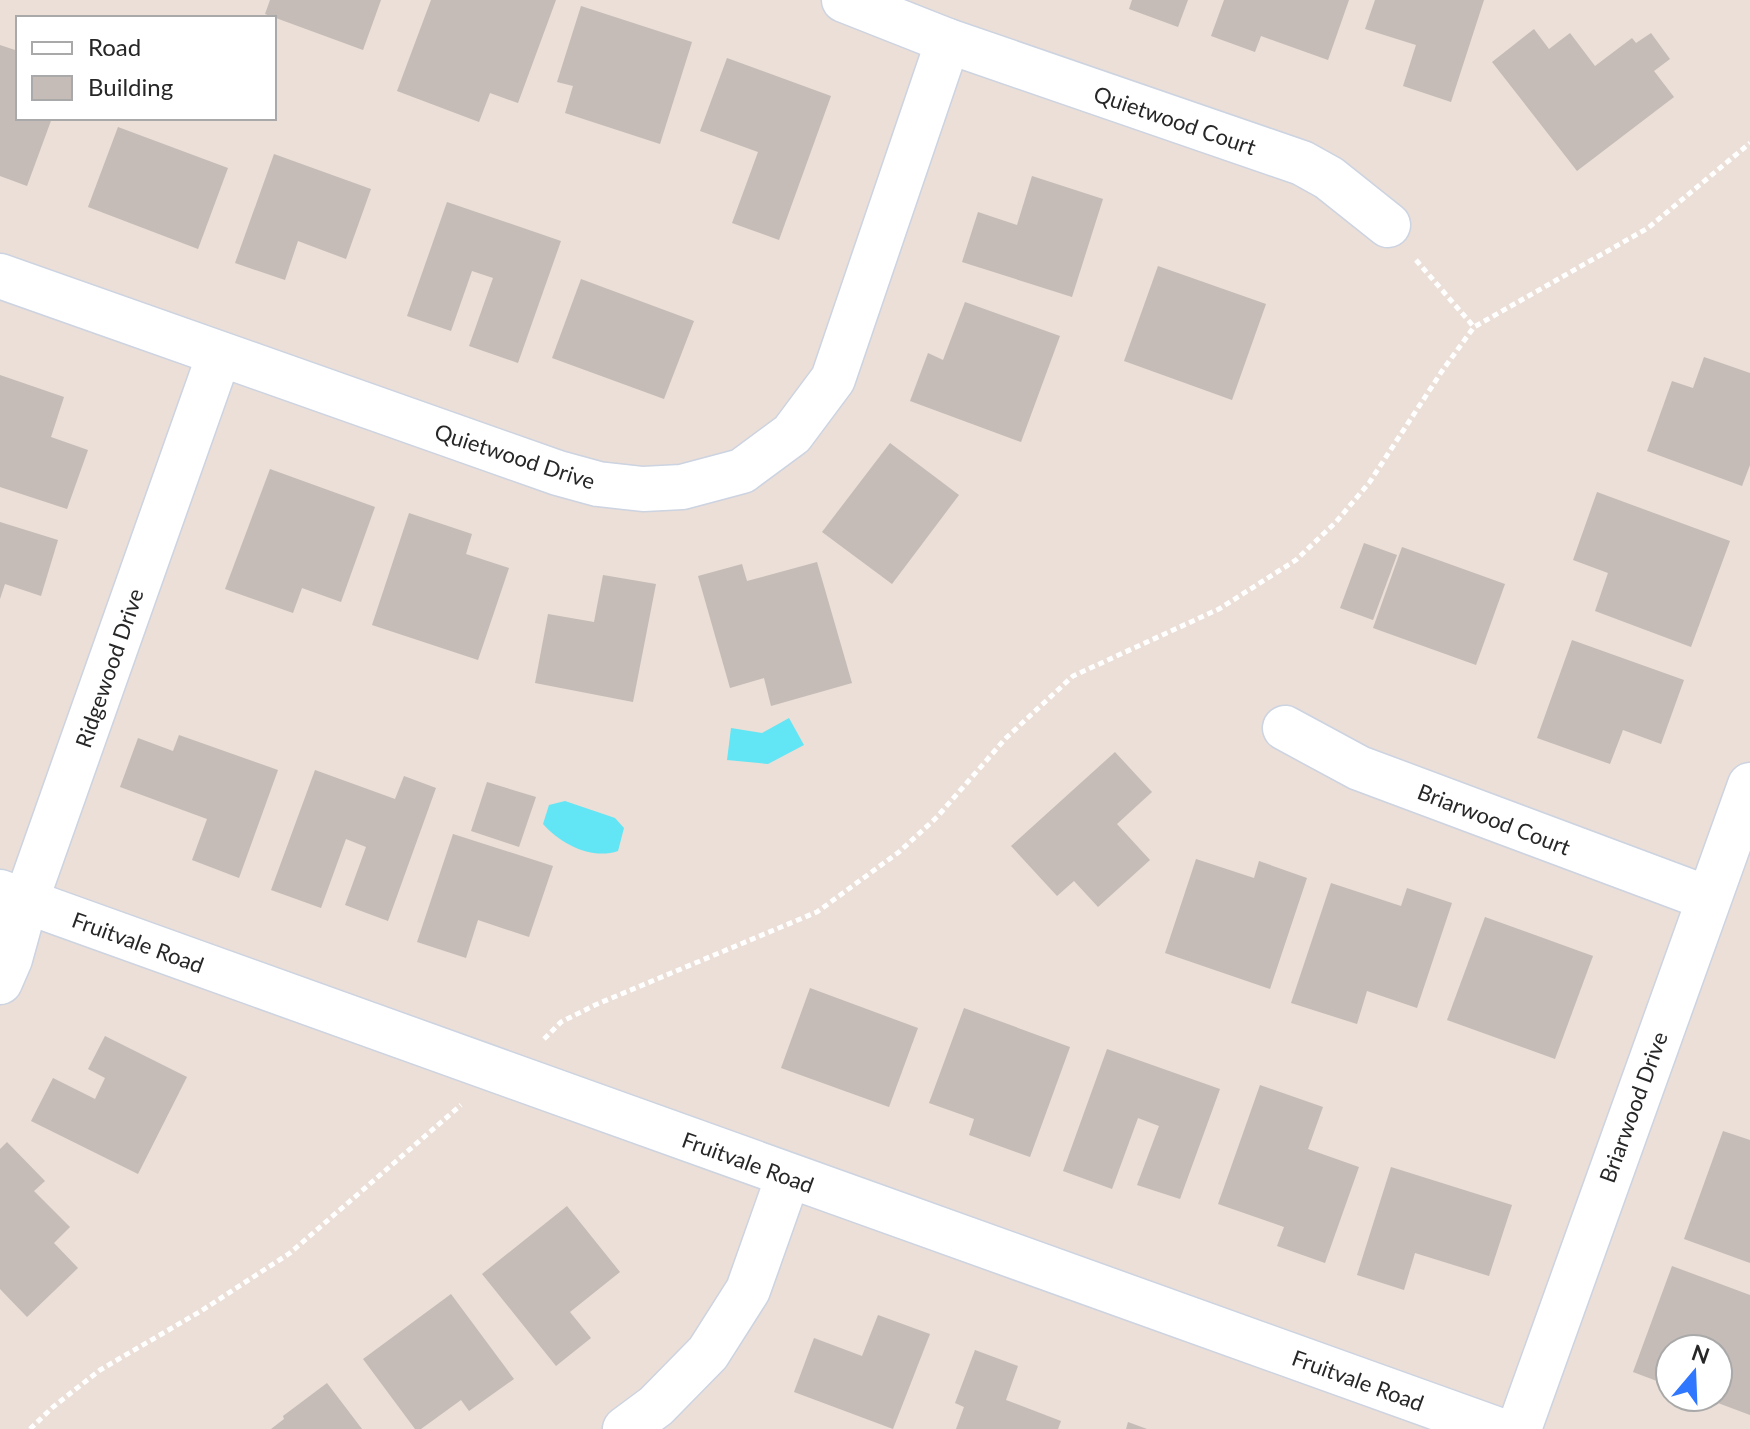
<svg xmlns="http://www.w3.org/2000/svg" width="1750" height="1429" font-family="Lato,sans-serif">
	<rect width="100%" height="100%" fill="#ebdfd7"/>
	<g fill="#62e5f4">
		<path d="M 789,718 L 804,745 L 768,764 L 727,760 L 731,728 L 762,733 Z"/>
		<path d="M 565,801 L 615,818 L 624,828 L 618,851 C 591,860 561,844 543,824 L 549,805 Z"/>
	</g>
	<g fill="#c5bcb7">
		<path d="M 270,0 L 381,0 L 363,50 L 265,14 Z"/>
		<path d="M 431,0 L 556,0 L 518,103 L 490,93 L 479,122 L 397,91 Z"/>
		<path d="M 1132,0 L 1188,0 L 1178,27 L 1129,9 Z"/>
		<path d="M 1224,0 L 1349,0 L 1328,60 L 1261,36 L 1255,52 L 1211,36 Z"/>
		<path d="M 1375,0 L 1484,0 L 1451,102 L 1403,86 L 1416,45 L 1365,29 Z"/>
		<path d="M 581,6 L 692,42 L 660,144 L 565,113 L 573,86 L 557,82 Z"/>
		<path d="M 1534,29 L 1549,49 L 1570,33 L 1595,66 L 1632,38 L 1636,43 L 1651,33 L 1670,59 L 1654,71 L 1674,97 L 1577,171 L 1492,62 Z"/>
		<path d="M 0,45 L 18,51 L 18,118 L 52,118 L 27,186 L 0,176 Z"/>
		<path d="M 727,58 L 831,96 L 779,240 L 732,223 L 758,152 L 700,131 Z"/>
		<path d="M 118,127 L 228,168 L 198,249 L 88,207 Z"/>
		<path d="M 274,154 L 371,189 L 346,259 L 298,241 L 285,280 L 235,263 Z"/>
		<path d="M 1032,176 L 1103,199 L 1072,297 L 962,262 L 978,212 L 1017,225 Z"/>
		<path d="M 447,202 L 561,241 L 518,363 L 469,346 L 493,278 L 472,271 L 451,331 L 407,316 Z"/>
		<path d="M 1158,266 L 1266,304 L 1232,400 L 1124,361 Z"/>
		<path d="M 581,279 L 694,321 L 664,399 L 552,358 Z"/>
		<path d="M 965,302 L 1060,336 L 1021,442 L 910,401 L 928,353 L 943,360 Z"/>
		<path d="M 1704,357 L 1750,373 L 1750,465 L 1742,486 L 1647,451 L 1672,381 L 1693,388 Z"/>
		<path d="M 0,375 L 64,397 L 51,437 L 88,450 L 67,509 L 0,487 Z"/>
		<path d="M 890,443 L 959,495 L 892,584 L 822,532 Z"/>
		<path d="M 270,469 L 375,507 L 341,602 L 302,588 L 293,613 L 225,589 Z"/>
		<path d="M 1597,492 L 1730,541 L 1691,647 L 1595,611 L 1608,573 L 1573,560 Z"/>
		<path d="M 409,513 L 472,534 L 466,554 L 509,568 L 478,660 L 372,625 Z"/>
		<path d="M 0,522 L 58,540 L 41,596 L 5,584 L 0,599 Z"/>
		<path d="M 1364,543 L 1397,555 L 1373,620 L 1340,608 Z"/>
		<path d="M 1402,547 L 1505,584 L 1476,665 L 1373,628 Z"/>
		<path d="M 817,562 L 852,683 L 771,706 L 764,678 L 730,688 L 698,576 L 742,564 L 747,581 Z"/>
		<path d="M 603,575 L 656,584 L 633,702 L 535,683 L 548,614 L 594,622 Z"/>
		<path d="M 1572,640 L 1684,680 L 1661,744 L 1623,730 L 1610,764 L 1537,738 Z"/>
		<path d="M 179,735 L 278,770 L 239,878 L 192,860 L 207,819 L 120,787 L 138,738 L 173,751 Z"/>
		<path d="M 1115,752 L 1152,792 L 1117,824 L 1150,860 L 1098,907 L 1074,881 L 1057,896 L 1011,846 Z"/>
		<path d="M 315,770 L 395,799 L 404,776 L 436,788 L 388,921 L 345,905 L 366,847 L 346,839 L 321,908 L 271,890 Z"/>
		<path d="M 487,782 L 536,797 L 519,847 L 471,831 Z"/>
		<path d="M 453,834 L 553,866 L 529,937 L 478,920 L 466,958 L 417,942 Z"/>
		<path d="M 1196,859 L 1254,878 L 1259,861 L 1307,878 L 1270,989 L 1165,953 Z"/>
		<path d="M 1331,883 L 1401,906 L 1407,888 L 1452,903 L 1417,1008 L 1367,991 L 1357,1024 L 1291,1003 Z"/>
		<path d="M 1485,917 L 1593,956 L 1555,1059 L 1447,1020 Z"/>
		<path d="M 810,988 L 918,1028 L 889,1107 L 781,1068 Z"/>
		<path d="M 964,1008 L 1070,1047 L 1030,1157 L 969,1135 L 974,1119 L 929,1103 Z"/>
		<path d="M 105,1036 L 187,1077 L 138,1174 L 31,1121 L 53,1078 L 95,1099 L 105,1078 L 88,1069 Z"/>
		<path d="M 1107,1049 L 1220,1089 L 1180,1199 L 1137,1185 L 1159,1126 L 1138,1118 L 1112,1189 L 1063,1171 Z"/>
		<path d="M 1260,1085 L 1323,1107 L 1308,1149 L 1359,1167 L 1325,1263 L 1277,1246 L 1284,1227 L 1218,1204 Z"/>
		<path d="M 1723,1131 L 1750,1140 L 1750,1263 L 1684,1239 Z"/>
		<path d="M 7,1142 L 45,1181 L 34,1191 L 70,1227 L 54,1243 L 78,1268 L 27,1317 L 0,1289 L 0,1149 Z"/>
		<path d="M 1391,1167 L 1512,1205 L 1489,1276 L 1415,1253 L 1404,1290 L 1357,1275 Z"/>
		<path d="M 567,1206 L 620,1272 L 570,1312 L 591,1338 L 556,1366 L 482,1274 Z"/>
		<path d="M 1672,1266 L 1750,1295 L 1750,1415 L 1702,1397 L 1718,1397 L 1718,1349 L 1670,1349 L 1670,1386 L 1633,1372 Z"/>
		<path d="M 451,1294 L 514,1379 L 469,1411 L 461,1400 L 421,1429 L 415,1429 L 363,1359 Z"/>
		<path d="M 878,1315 L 930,1334 L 893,1429 L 794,1392 L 814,1338 L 862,1356 Z"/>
		<path d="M 975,1350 L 1018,1366 L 1006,1400 L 1061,1421 L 1058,1429 L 956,1429 L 964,1407 L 955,1403 Z"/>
		<path d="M 327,1383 L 362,1429 L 271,1429 L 284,1419 L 283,1416 Z"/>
		<path d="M 1128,1422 L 1147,1429 L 1126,1429 Z"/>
	</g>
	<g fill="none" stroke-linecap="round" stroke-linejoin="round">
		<defs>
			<g id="minor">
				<path d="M 844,0 L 948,41 L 1302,163 L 1329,178 L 1388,225"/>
				<path d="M 0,276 L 558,473 L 598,484 L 643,489 L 682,487 L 742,471 L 792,434 L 833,379 L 948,41"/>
				<path d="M 1285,728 L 1359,768 L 1707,898"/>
				<path d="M 0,982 L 10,959 L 26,901 L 219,355"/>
				<path d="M 625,1429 L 656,1406 L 708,1353 L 748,1290 L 788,1177"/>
				<path d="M 1519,1429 L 1750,785"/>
			</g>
			<path id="tertiary" d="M 0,892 L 1496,1429"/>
		</defs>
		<use href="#minor" stroke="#ccd3e1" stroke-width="47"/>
		<use href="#tertiary" stroke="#ccd3e1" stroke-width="47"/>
		<g stroke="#fff" stroke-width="5" stroke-dasharray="6 4" stroke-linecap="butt">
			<path d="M 1416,260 L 1474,327"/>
			<path d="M 544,1039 L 561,1022 L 595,1005 L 817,912 L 899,852 L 937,817 L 1006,738 L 1073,676 L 1219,609 L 1296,560 L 1336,522 L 1369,483 L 1442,371 L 1474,327 L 1648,228 L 1750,143"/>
			<path d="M 30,1429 L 53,1407 L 100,1370 L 201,1311 L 290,1253 L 461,1105"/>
		</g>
		<use href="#minor" stroke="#fff" stroke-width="44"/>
		<use href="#tertiary" stroke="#fff" stroke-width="44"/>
	</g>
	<g text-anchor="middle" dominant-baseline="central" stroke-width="7" stroke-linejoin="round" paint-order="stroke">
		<g font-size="22" fill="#272727" stroke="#fff">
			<text transform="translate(1175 120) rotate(19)">Quietwood Court</text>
			<text transform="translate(515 456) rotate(18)">Quietwood Drive</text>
			<text transform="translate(109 668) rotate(-71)">Ridgewood Drive</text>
			<text transform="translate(1494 819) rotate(21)">Briarwood Court</text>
			<text transform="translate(138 942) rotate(20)">Fruitvale Road</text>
			<text transform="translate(1633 1107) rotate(-70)">Briarwood Drive</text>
			<text transform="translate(748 1162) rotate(20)">Fruitvale Road</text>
			<text transform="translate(1358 1380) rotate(20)">Fruitvale Road</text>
		</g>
	</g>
	<rect x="16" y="16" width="260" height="104" fill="#ffffff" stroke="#a9a9a9" stroke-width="2"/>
	<rect x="32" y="42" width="40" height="12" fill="#ffffff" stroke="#a9a9a9" stroke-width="2"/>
	<text x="88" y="56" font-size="24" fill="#272727">Road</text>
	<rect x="32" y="76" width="40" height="24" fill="#c5bcb7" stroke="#a9a9a9" stroke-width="2"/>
	<text x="88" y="96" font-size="24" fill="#272727">Building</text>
	<g transform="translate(1694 1373) rotate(19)"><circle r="38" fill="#ffffff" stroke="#a9a9a9" stroke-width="2"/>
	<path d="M0-6L14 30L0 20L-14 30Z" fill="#2f77ff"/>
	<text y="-12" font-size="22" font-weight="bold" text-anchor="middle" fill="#272727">N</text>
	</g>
</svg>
